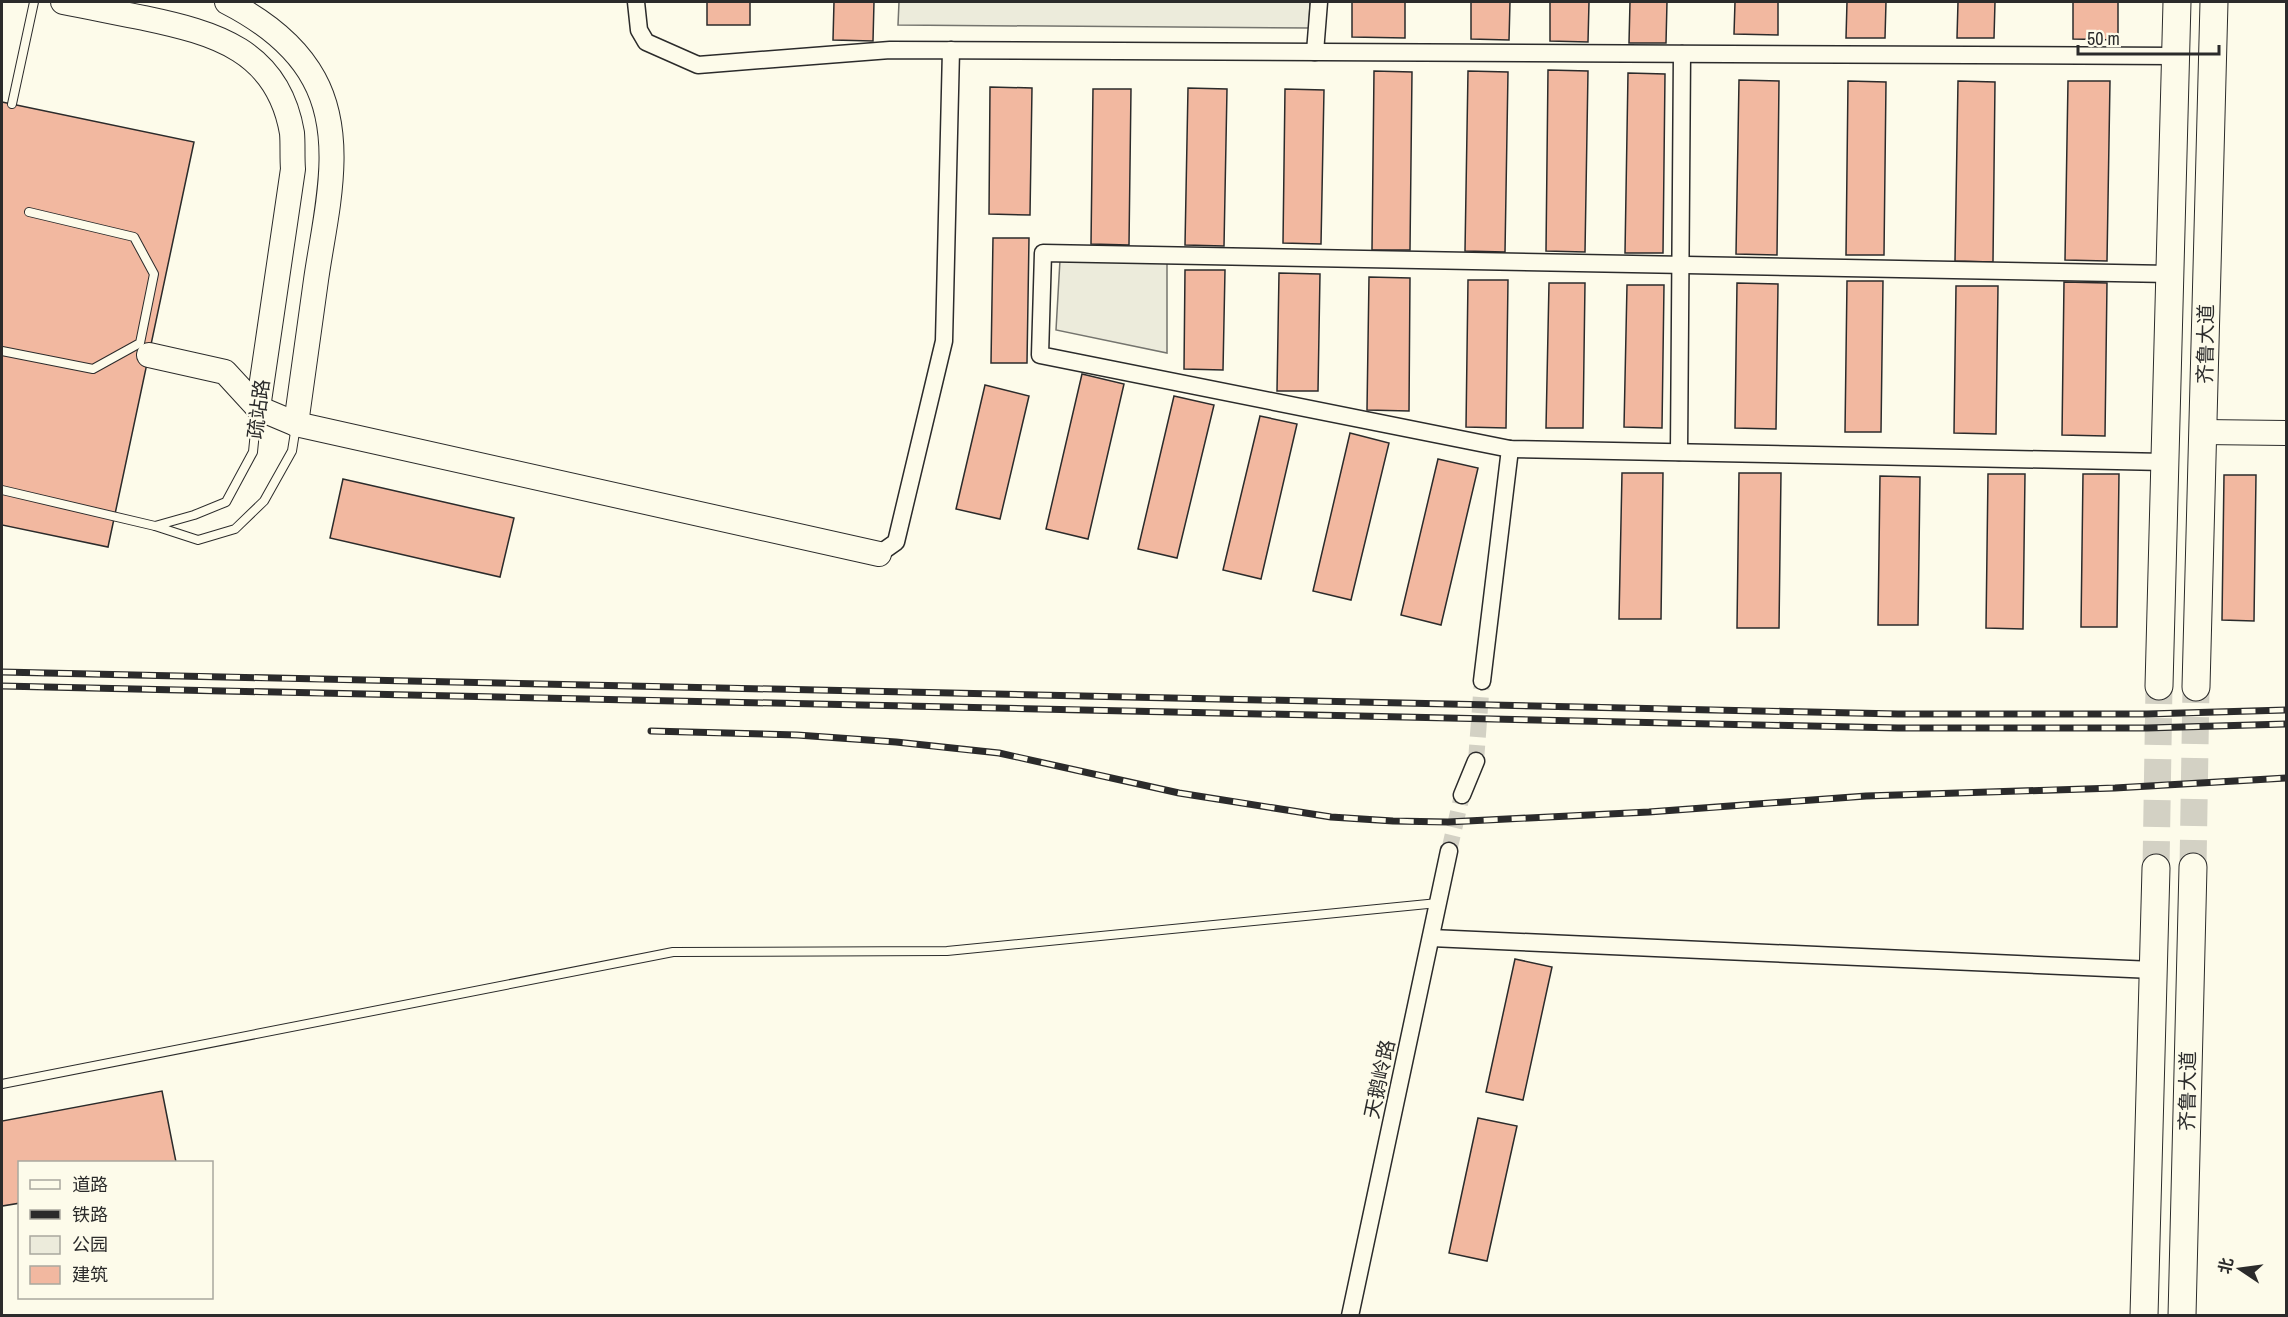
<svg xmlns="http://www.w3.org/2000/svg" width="2288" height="1317" font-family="'Archivo Narrow','Noto Sans SC',sans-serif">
	<rect width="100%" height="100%" fill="#fdfbea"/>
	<g fill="#ecebdb" stroke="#74746e" stroke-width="1.5">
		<path d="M 899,2 L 1310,2 L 1309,28 L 898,25 Z"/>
		<path d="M 1060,260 L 1167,261 L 1167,353 L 1056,330 Z"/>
	</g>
	<g fill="#f2b8a0" stroke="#2b2b2b" stroke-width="1.5">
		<rect x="707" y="2" width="43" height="23"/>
		<path d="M 834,2 L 874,2 L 873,41 L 833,40 Z"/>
		<path d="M 1352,2 L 1405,2 L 1405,38 L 1352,37 Z"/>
		<path d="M 1471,2 L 1510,2 L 1509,40 L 1471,39 Z"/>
		<path d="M 1550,2 L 1589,2 L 1588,42 L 1550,41 Z"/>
		<path d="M 1630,2 L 1667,2 L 1666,43 L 1629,43 Z"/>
		<path d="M 1735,2 L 1778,2 L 1778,35 L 1734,34 Z"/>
		<path d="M 1847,2 L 1886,2 L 1885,38 L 1846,38 Z"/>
		<path d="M 1958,2 L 1995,2 L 1994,38 L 1957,38 Z"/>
		<path d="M 2073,2 L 2118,2 L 2118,40 L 2073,39 Z"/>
		<path d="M 1548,70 L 1588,71 L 1585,252 L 1546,251 Z"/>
		<path d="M 1374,71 L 1412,72 L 1410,250 L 1372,250 Z"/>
		<path d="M 1468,71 L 1508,72 L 1505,252 L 1465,251 Z"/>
		<path d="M 1628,73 L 1665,74 L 1663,253 L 1625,253 Z"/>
		<path d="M 1739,80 L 1779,81 L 1777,255 L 1736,254 Z"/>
		<path d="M 1848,81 L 1886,82 L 1884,255 L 1846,255 Z"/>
		<path d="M 1958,81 L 1995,82 L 1993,262 L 1955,261 Z"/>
		<path d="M 2068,81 L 2110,81 L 2107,261 L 2065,260 Z"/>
		<path d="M 990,87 L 1032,88 L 1030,215 L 989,214 Z"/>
		<path d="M 1188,88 L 1227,89 L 1224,246 L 1185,245 Z"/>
		<path d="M 1093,89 L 1131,89 L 1129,245 L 1091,244 Z"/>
		<path d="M 1285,89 L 1324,90 L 1321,244 L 1283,243 Z"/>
		<path d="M 2,102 L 194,142 L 108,547 L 2,525 Z"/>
		<path d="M 993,238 L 1029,238 L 1027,363 L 991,363 Z"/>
		<path d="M 1185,270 L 1225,270 L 1223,370 L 1184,369 Z"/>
		<path d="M 1279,273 L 1320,274 L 1318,391 L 1277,391 Z"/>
		<path d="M 1369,277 L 1410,278 L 1409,411 L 1367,410 Z"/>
		<path d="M 1468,280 L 1508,280 L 1506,428 L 1466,427 Z"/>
		<path d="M 1847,281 L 1883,281 L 1881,432 L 1845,432 Z"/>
		<path d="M 2064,282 L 2107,283 L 2105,436 L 2062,435 Z"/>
		<path d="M 1549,283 L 1585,283 L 1583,428 L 1546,428 Z"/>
		<path d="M 1737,283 L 1778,284 L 1776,429 L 1735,428 Z"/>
		<path d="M 1627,285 L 1664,285 L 1662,428 L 1624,427 Z"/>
		<path d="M 1956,286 L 1998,286 L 1996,434 L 1954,433 Z"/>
		<path d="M 1082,374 L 1124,384 L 1088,539 L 1046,529 Z"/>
		<path d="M 985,385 L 1029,396 L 1000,519 L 956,509 Z"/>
		<path d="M 1174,396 L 1214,405 L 1177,558 L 1138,549 Z"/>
		<path d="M 1260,416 L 1297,424 L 1261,579 L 1223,570 Z"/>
		<path d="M 1350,433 L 1389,443 L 1351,600 L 1313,591 Z"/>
		<path d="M 1438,459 L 1478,468 L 1441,625 L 1401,615 Z"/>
		<path d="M 1622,473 L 1663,473 L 1661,619 L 1619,619 Z"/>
		<path d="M 1739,473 L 1781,473 L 1779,628 L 1737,628 Z"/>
		<path d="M 1988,474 L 2025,474 L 2023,629 L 1986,628 Z"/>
		<path d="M 2083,474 L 2119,474 L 2117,627 L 2081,627 Z"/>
		<path d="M 2224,475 L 2256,475 L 2254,621 L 2222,620 Z"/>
		<path d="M 1880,476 L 1920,477 L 1918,625 L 1878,625 Z"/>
		<path d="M 343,479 L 514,518 L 500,577 L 330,538 Z"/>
		<path d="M 1515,959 L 1552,967 L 1523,1100 L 1486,1092 Z"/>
		<path d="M 162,1091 L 176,1162 L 20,1162 L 20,1203 L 2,1206 L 2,1121 Z"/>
		<path d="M 1478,1118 L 1517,1126 L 1487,1261 L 1449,1253 Z"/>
	</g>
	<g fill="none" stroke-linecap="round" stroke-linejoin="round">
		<g stroke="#d3d1c4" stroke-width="16" stroke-dasharray="16 8" stroke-linecap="butt">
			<path d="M 1476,761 L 1482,681"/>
			<path d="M 1449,851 L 1462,795"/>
		</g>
		<g stroke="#d3d1c4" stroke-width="27" stroke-dasharray="27 14" stroke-linecap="butt">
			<path d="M 2193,867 L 2196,687"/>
			<path d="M 2156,868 L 2159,686"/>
		</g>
		<defs>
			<g id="lane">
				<path d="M 12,104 L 34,2"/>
				<path d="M 2,351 L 93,369 L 140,343 L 154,274 L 134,237 L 29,212"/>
				<path d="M 257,411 L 253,452 L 226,502 L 194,515 L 155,526 L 198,540 L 235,529 L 264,501 L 292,451 L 296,426"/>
				<path d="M 2,490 L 155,526"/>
				<path d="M 2,1084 L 673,952 L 947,951 L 1438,903"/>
			</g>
			<g id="street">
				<path d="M 636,2 L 639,30 L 646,42 L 698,65 L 890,50 L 2175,56"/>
				<path d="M 1315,52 L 1319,2"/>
				<path d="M 1679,452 L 1682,54"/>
				<path d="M 2165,462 L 1510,449 L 1040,355 L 1043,253 L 2170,274"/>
				<path d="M 879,554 L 896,542 L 944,341 L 951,50"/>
				<path d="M 1482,681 L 1510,449"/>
				<path d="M 1462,795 L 1476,761"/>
				<path d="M 1431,938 L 2153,970"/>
				<path d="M 1350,1316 L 1449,851"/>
			</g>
			<g id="secondary">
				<path d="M 63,2 C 90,7 117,13 144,18 C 215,33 278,50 292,133 C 293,144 292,157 293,169 L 258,408"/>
				<path d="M 227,2 C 262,20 295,44 314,79 C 347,139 325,216 316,280 C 309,328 303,376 296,424"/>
				<path d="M 149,355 L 225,372 L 258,408 L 296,424 L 879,554"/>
				<path d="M 2203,432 L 2286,433"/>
			</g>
			<g id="primary">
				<path d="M 2159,686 L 2177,2"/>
				<path d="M 2196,687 L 2214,2"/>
				<path d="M 2144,1316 L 2156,868"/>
				<path d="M 2182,1316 L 2193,867"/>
			</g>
		</defs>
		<use href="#lane" stroke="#2b2b2b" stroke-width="10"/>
		<use href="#street" stroke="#2b2b2b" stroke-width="19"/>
		<use href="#secondary" stroke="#2b2b2b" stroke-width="26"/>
		<use href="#primary" stroke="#2b2b2b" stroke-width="29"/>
		<use href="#lane" stroke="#fdfbea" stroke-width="8"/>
		<use href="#street" stroke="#fdfbea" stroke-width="16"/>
		<use href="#secondary" stroke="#fdfbea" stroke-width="24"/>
		<use href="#primary" stroke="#fdfbea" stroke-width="27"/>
		<defs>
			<g id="rail">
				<path d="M 2,672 L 1898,714 L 2147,714 L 2286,710"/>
				<path d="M 2,686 L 1898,728 L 2147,728 L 2286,724"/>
				<path d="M 651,731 L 797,735 L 896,742 L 999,753 L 1179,793 L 1331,817 L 1393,821 L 1448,822 L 1649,812 L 1866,796 L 2115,788 L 2286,778"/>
			</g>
		</defs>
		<use href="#rail" stroke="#2b2b2b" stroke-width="7"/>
		<use href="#rail" stroke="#fdfbea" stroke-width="4.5" stroke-dasharray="14" stroke-linecap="butt"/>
	</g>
	<g text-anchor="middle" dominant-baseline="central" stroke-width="4.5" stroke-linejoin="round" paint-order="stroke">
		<g font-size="20" fill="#2b2b2b" stroke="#fdfbea">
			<text transform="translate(2205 344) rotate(-89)">齐鲁大道</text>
			<text transform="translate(258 409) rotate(-83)">疏站路</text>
			<text transform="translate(1379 1079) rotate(-78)">天鹅岭路</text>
			<text transform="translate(2187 1091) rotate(-89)">齐鲁大道</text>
		</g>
	</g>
	<rect width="2288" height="1317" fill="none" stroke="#2b2b2b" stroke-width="6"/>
	<rect x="18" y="1161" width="195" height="138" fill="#fdfbea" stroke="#a9a89e" stroke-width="1.5"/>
	<rect x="30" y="1180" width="30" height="9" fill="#fdfbea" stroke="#a9a89e" stroke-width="1.5"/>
	<text x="72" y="1191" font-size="18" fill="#2b2b2b">道路</text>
	<rect x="30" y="1210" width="30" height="9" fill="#2b2b2b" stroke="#a9a89e" stroke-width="1.5"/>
	<text x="72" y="1221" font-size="18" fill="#2b2b2b">铁路</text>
	<rect x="30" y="1236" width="30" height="18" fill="#ecebdb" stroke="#a9a89e" stroke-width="1.5"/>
	<text x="72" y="1251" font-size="18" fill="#2b2b2b">公园</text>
	<rect x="30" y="1266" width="30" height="18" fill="#f2b8a0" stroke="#a9a89e" stroke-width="1.5"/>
	<text x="72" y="1281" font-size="18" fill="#2b2b2b">建筑</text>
	<g transform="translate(2240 1269) rotate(283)" stroke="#fdfbea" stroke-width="4.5" paint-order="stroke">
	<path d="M0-4.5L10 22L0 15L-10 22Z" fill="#2b2b2b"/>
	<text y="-9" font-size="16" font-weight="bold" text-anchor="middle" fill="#2b2b2b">北</text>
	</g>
	<path d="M2078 45v9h141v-9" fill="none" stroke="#2b2b2b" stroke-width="3"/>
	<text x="2087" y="45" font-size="18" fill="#2b2b2b" stroke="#fdfbea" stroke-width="4.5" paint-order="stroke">50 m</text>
</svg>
